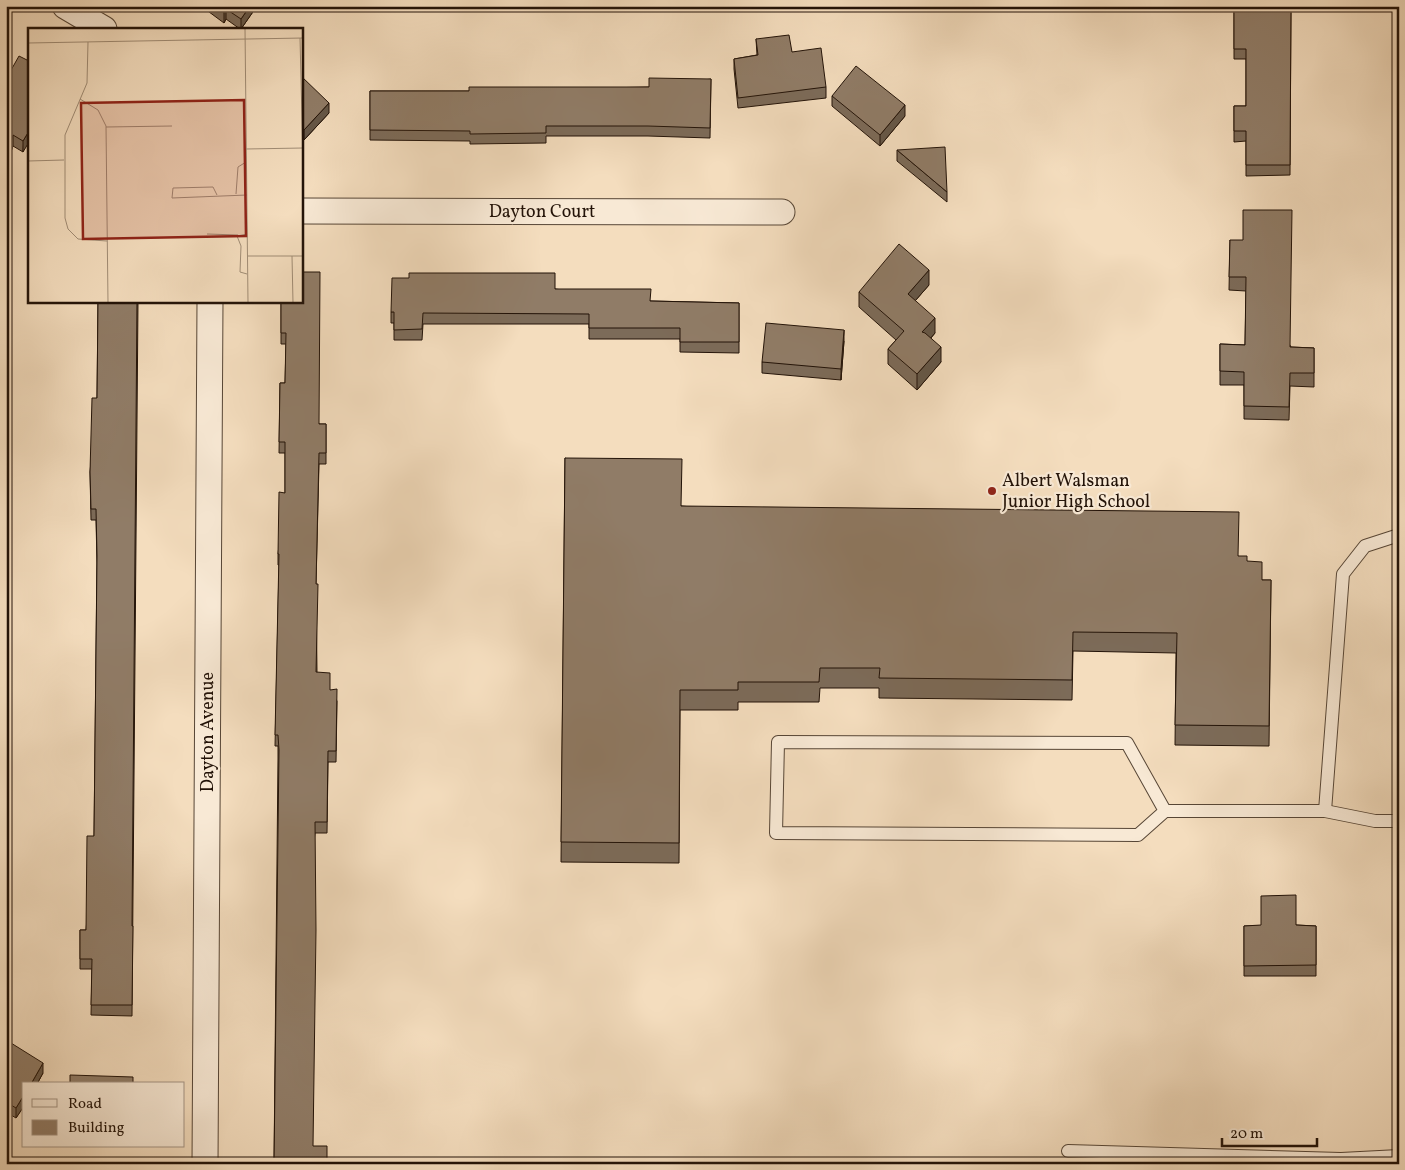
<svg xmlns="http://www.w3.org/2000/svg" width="1405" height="1170" font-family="Vollkorn,serif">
	<rect width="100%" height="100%" fill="#f4ddbe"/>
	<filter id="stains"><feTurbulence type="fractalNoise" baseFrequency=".004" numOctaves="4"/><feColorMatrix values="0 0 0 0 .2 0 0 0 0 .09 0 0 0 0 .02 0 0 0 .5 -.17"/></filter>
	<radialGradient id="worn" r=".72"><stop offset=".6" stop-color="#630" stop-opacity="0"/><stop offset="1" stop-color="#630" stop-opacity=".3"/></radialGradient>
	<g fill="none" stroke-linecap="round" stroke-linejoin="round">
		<defs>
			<g id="service">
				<path d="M 1165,811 L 1127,743 L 778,742 L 776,833 L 1138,835 L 1165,811 L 1325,811 L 1375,821 L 1399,821"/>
				<path d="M 1325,811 L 1343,574 L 1365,546 L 1399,535"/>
				<path d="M 1068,1151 L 1341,1159"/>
				<path d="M 1336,1164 L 1341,1159 L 1399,1156"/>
			</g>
			<g id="minor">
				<path d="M 65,6 L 104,29"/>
				<path d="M 301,211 L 782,212"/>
				<path d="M 205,1164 L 210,301"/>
			</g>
		</defs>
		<use href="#service" stroke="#574636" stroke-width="14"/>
		<use href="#minor" stroke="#574636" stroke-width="27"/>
		<use href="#service" stroke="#f8e9d5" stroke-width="12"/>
		<use href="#minor" stroke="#f8e9d5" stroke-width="25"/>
	</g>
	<g fill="#7c6b59" stroke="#231308">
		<path d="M 201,6 L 257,6 L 241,29 L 240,29 L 226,19 L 224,23 Z"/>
		<path d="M 1234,6 L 1291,6 L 1290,175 L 1246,176 L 1246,141 L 1234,142 L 1234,106 L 1246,106 L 1246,59 L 1234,59 Z"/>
		<path d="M 756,39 L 792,52 L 826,87 L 826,98 L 738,108 L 734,69 L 734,59 L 757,55 Z"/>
		<path d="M 29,61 L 23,152 L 13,146 L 6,166 L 6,79 Z"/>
		<path d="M 301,76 L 329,113 L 304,140 L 301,138 Z"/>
		<path d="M 711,79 L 710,138 L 648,136 L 546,136 L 546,143 L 470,144 L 470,141 L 370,140 L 370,91 L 469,91 L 649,87 Z"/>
		<path d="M 832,96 L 905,116 L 880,146 L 832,106 Z"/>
		<path d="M 897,150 L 947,192 L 947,202 L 897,161 Z"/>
		<path d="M 1230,240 L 1291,347 L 1314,348 L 1314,387 L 1290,386 L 1289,420 L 1244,419 L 1244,385 L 1220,385 L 1220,344 L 1245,345 L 1246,291 L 1229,290 Z"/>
		<path d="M 929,285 L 915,301 L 935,333 L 931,338 L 941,362 L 917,390 L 888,364 L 888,349 L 896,340 L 859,307 L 859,292 Z"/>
		<path d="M 555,289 L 651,301 L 739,303 L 739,353 L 680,352 L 680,339 L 589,339 L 589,324 L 423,324 L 422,340 L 394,340 L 394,323 L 391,323 L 391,312 Z"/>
		<path d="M 92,301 L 138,301 L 132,1016 L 91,1015 L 92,969 L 80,969 L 80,930 L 86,930 L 94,836 L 97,563 L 96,520 L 91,520 L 90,472 L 97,398 L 98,303 L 92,303 Z"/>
		<path d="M 281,301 L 319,424 L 326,424 L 326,464 L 319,464 L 316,584 L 317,672 L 330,690 L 337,701 L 336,762 L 328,762 L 327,833 L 315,833 L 274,1164 L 278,759 L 278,746 L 275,746 L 279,565 L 278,565 L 278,554 L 285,493 L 285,453 L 279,453 L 280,383 L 285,383 L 286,344 L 281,344 Z"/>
		<path d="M 844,341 L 841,380 L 762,373 L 762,362 Z"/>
		<path d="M 565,458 L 681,506 L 1238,556 L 1247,561 L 1262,580 L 1271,580 L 1269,746 L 1175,745 L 1176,653 L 1073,651 L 1072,700 L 879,698 L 879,688 L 820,688 L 819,702 L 738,702 L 738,710 L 680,710 L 679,863 L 561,862 Z"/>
		<path d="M 1296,925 L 1316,926 L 1316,976 L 1244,976 L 1244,926 Z"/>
		<path d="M 6,1051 L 43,1073 L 37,1084 L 24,1084 L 24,1106 L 16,1118 L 6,1112 Z"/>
	</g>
	<g fill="#655748" stroke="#231308">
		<path d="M 250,6 L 257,6 L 241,29 L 241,19 Z"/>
		<path d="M 226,9 L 226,19 L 224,23 L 224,12 Z"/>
		<path d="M 329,103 L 329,113 L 304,140 L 304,130 Z"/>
		<path d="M 905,105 L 905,116 L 880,146 L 880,135 Z"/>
		<path d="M 29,131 L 29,142 L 23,152 L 23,141 Z"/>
		<path d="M 13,135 L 13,146 L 6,166 L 6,155 Z"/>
		<path d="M 929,270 L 929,285 L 908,309 L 908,294 Z"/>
		<path d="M 935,318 L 935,333 L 922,348 L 922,332 Z"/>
		<path d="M 844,330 L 844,341 L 841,380 L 841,369 Z"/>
		<path d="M 941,347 L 941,362 L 917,390 L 917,374 Z"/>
		<path d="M 43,1063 L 43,1073 L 37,1084 L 31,1084 Z"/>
		<path d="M 24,1095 L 24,1106 L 16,1118 L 16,1108 Z"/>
	</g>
	<g fill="#907c67" stroke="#231308">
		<path d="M 216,6 L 250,6 L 241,19 L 226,9 L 224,12 Z"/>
		<path d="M 1234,6 L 1291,6 L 1290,165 L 1246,165 L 1246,131 L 1234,131 L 1234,106 L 1246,106 L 1246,49 L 1234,49 Z"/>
		<path d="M 789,35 L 792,52 L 821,48 L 826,87 L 738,98 L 734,59 L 758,55 L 756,39 Z"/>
		<path d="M 19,56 L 29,61 L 29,131 L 23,141 L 13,135 L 6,155 L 6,79 Z"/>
		<path d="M 856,66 L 905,105 L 880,135 L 832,96 Z"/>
		<path d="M 301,76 L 329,103 L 304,130 L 301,127 Z"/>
		<path d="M 649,78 L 711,79 L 710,128 L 648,126 L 546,126 L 546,133 L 470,134 L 470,131 L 370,130 L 370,91 L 469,91 L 469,87 L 649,87 Z"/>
		<path d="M 945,147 L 947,192 L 897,150 Z"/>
		<path d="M 1243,210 L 1292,210 L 1290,347 L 1314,348 L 1314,373 L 1290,373 L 1289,407 L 1244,406 L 1244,372 L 1220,371 L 1220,344 L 1245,345 L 1246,277 L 1229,277 L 1230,240 L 1243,240 Z"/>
		<path d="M 899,244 L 929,270 L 908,294 L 935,318 L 922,332 L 925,333 L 941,347 L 917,374 L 888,349 L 904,331 L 859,292 Z"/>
		<path d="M 301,272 L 320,272 L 319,424 L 326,424 L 326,453 L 319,453 L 316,584 L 318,584 L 316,672 L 330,673 L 330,690 L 337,689 L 336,751 L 328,751 L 327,822 L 315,822 L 316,930 L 313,1146 L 327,1146 L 327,1164 L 274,1164 L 279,750 L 278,735 L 275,735 L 279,554 L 278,554 L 279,492 L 285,493 L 285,442 L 279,442 L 280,383 L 285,383 L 286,333 L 281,333 L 281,301 L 301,301 Z"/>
		<path d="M 409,273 L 555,273 L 555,289 L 651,289 L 650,301 L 739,303 L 739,342 L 680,342 L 680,328 L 589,328 L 589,314 L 423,313 L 422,329 L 394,330 L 394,312 L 391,312 L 392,278 L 409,278 Z"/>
		<path d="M 98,301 L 137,301 L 132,926 L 133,926 L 132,1005 L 91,1005 L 92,959 L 80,959 L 80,930 L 86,930 L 87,836 L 94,836 L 97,556 L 96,509 L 91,509 L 90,472 L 92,398 L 97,398 Z"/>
		<path d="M 766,323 L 844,330 L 841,369 L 762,362 Z"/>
		<path d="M 565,458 L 682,459 L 681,506 L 1239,512 L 1238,556 L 1247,556 L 1247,561 L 1262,562 L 1262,580 L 1271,580 L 1269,726 L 1175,725 L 1177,633 L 1073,632 L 1072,680 L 879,678 L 880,668 L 820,668 L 819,682 L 738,682 L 738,690 L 680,690 L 679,843 L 561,842 Z"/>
		<path d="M 1296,895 L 1296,925 L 1316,926 L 1316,965 L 1244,966 L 1244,926 L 1261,925 L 1261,896 Z"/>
		<path d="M 11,1043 L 43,1063 L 31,1084 L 24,1084 L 24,1095 L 16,1108 L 6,1102 L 6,1051 Z"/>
		<path d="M 70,1075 L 133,1077 L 133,1084 L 70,1084 Z"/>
	</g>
	<circle fill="#8f2418" stroke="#f8e9d5" stroke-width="2" cx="992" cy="491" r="5"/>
	<g text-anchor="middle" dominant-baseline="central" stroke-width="4.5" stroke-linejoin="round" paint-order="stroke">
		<g font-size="18" fill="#231308" stroke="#f8e9d5">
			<text x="542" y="212">Dayton Court</text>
			<text transform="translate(208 732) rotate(-90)">Dayton Avenue</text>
		</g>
		<g font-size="18" fill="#231308" stroke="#f8e9d5" text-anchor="start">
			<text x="1002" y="481">Albert Walsman<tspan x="1002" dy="21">Junior High School</tspan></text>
		</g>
	</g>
	<g transform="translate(28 28)">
		<rect width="275" height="275" fill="#f4ddbe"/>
		<path fill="none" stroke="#a08c75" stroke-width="1" d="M 217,0 L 220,275M 272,10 L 275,133M 60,14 L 59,55 L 37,107 L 37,190 L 40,201 L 50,211 L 79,213M 0,15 L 275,10M 52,71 L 70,82 L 78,98 L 80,275M 78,99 L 144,98M 218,121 L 275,120M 0,133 L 36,132M 208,166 L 210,139 L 218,134M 189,167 L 185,159 L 145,160 L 144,170 L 219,167M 179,206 L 210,207M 219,206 L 209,208 L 213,218 L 212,244 L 219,246M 219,228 L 275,228M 264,228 L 265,275"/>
		<path fill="#8f2418" fill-opacity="0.15" stroke="#8f2418" stroke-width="2.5" d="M 216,72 L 218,208 L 55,211 L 53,75 Z"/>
		<rect width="275" height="275" fill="none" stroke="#231308" stroke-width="2.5"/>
	</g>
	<rect width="1405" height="1170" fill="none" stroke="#f4ddbe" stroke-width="25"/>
	<rect x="8" y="8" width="1390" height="1155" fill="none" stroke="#231308" stroke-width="2.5"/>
	<rect x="12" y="12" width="1380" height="1145" fill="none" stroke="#231308"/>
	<rect x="22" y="1082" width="162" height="65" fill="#f8e9d5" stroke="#a39383"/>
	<rect x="32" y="1099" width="25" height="8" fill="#f8e9d5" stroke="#a39383"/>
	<text x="68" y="1108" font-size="15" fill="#231308">Road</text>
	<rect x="32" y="1120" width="25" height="15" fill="#907c67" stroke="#a39383"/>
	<text x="68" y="1132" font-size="15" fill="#231308">Building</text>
	<path d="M1222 1138v8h95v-8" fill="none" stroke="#231308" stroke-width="2.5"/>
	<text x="1230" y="1138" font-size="15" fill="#231308" stroke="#f8e9d5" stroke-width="4" paint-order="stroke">20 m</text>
	<rect width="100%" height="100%" filter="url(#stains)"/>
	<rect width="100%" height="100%" fill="url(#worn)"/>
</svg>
